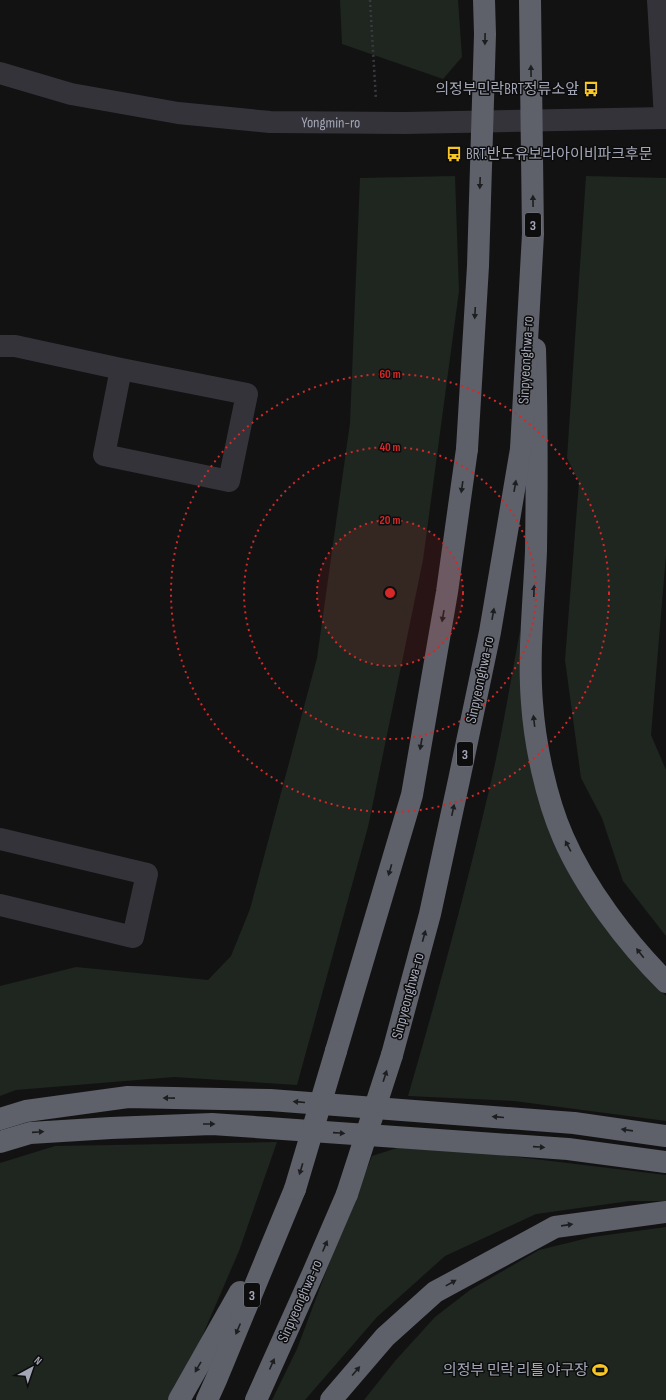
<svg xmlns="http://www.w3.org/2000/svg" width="666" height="1400" font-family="'Sofia Sans Condensed','Noto Sans KR',sans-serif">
	<rect width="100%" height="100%" fill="#121213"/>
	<g fill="#1e261f">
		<path d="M 340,0 L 458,0 L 462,57 L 443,79 L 342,44 Z"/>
		<path d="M 455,176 L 459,291 L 423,560 L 368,827 L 297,1085 L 174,1077 L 16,1090 L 0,1096 L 0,986 L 76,967 L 208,980 L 231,956 L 250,909 L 317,658 L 350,423 L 360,178 Z"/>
		<path d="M 586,176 L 666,178 L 666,555 L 651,735 L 666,770 L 666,936 L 623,881 L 602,818 L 581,778 L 565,660 L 579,482 L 567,458 Z"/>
		<path d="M 520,631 L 533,769 L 584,897 L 631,960 L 666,996 L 666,1121 L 514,1101 L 408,1096 C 438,993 466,890 490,786 C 502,735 510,683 520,631 Z"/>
		<path d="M 277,1142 L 239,1251 L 185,1376 L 170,1400 L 0,1400 L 0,1163 L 55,1146 Z"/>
		<path d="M 406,1145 L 462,1150 L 666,1175 L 666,1201 L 630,1201 L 536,1214 L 445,1256 L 377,1317 L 305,1400 L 272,1400 L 297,1349 L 333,1253 L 372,1156 Z"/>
		<path d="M 666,1227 L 666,1400 L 364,1400 L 395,1361 L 435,1317 L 470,1290 L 539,1250 L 592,1237 Z"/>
	</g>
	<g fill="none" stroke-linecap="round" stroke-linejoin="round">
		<path stroke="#393a40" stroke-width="2.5" stroke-dasharray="2 3" stroke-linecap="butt" d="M 370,0 L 376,100"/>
		<g stroke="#333339" stroke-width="22">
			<path d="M 658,0 L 665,118"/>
			<path id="s1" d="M 0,73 L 71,94 L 178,113 L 270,122 L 404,123 L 666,118"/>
			<path d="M 0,346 L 15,346 L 121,369 L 247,394 L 229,481 L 104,455 L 121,369"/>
			<path d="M 0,839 L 147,874 L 133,937 L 0,905"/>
		</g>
		<g stroke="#5e606a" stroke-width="22">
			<path d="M 535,349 C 537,416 537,484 536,551 C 534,601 528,654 532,703 C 535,745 546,798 563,837 C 585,888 627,943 666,982"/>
			<path d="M 336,1051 L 412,795 L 447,592 L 467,449"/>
			<path d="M 392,1055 L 430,914 L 459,780 L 490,632 L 521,449"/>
			<path d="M 0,1119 L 26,1111 L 128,1097 L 270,1100 L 574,1123 L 666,1136"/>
			<path d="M 0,1142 L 30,1133 L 111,1128 L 212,1124 L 568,1149 L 666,1162"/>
			<path d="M 179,1400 L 240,1292"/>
			<path d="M 207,1400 L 216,1380 L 295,1189"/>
			<path d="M 256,1400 L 313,1273 L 347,1194"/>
			<path d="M 331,1400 L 385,1337 L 435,1292 L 555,1227 L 666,1212"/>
		</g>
		<g stroke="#5e606a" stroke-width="22">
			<path d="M 467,449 L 478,266 L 485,34 L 484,0"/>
			<path d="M 521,449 L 533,234 L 530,0"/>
			<path d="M 295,1189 L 336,1051"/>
			<path d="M 347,1194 L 392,1055"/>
		</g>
	</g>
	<defs><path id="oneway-solid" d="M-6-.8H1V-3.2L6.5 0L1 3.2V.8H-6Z"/></defs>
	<g fill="#1d1e20">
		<use href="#oneway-solid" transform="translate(485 39) rotate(91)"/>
		<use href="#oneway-solid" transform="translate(531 71) rotate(-91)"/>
		<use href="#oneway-solid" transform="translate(480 183) rotate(92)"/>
		<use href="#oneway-solid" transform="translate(533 201) rotate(-91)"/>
		<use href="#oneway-solid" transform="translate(475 313) rotate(93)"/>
		<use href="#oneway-solid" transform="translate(515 486) rotate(-80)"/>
		<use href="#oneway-solid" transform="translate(462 487) rotate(98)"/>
		<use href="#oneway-solid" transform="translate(534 591) rotate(-88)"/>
		<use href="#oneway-solid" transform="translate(493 614) rotate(-80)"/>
		<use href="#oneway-solid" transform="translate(443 616) rotate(100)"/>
		<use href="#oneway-solid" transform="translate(534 721) rotate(-97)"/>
		<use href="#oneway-solid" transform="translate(421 744) rotate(100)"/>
		<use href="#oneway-solid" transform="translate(453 810) rotate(-78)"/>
		<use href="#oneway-solid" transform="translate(568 846) rotate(-118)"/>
		<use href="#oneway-solid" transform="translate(390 870) rotate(106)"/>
		<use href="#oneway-solid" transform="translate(424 936) rotate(-75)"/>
		<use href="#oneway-solid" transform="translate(640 953) rotate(-128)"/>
		<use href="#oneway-solid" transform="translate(385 1076) rotate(-72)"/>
		<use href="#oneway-solid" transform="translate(169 1098) rotate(-179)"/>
		<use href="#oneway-solid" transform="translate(299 1102) rotate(-175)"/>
		<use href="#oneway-solid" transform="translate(498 1117) rotate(-175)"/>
		<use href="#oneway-solid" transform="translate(209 1124)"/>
		<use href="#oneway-solid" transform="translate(627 1130) rotate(-172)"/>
		<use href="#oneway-solid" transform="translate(38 1132) rotate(-4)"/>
		<use href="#oneway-solid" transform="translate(339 1133) rotate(4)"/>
		<use href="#oneway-solid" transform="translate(539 1147) rotate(4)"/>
		<use href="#oneway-solid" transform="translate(301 1169) rotate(107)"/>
		<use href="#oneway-solid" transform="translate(567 1225) rotate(-8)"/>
		<use href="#oneway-solid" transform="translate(325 1246) rotate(-67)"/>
		<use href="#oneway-solid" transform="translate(451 1283) rotate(-29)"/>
		<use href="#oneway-solid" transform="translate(238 1329) rotate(113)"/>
		<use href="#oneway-solid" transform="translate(272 1364) rotate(-66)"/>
		<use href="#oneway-solid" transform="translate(198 1367) rotate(120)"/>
		<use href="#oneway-solid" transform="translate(356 1371) rotate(-49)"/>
	</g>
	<circle cx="390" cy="593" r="73" fill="#d62828" fill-opacity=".12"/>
	<g fill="none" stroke="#d62828" stroke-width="2" stroke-dasharray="2 4">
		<circle cx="390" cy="593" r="73"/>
		<circle cx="390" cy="593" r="146"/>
		<circle cx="390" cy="593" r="219"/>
	</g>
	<defs>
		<symbol id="bus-bare" viewBox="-9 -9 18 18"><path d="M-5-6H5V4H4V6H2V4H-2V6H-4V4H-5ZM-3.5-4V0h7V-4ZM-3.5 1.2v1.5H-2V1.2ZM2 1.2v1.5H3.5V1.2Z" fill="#f8c625" stroke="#0d0d0e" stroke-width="2.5" paint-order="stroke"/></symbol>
		<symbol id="stadium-bare" viewBox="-9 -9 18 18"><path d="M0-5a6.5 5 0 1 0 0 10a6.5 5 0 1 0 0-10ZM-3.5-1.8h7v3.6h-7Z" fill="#f8c625" stroke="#0d0d0e" stroke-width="2.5" paint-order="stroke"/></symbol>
	</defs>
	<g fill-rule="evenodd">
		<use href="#bus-bare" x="580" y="78" width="22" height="22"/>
		<use href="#bus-bare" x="443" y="143" width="22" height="22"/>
		<use href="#stadium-bare" x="589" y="1359" width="22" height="22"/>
	</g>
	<g text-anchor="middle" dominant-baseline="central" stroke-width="3" stroke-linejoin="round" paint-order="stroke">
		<g fill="#0d0d0e" stroke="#767883" stroke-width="1">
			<rect x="525" y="213" width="16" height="24" rx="3"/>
			<rect x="457" y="742" width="16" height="24" rx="3"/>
			<rect x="244" y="1283" width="16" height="24" rx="3"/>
		</g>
		<g font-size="14" font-weight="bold" fill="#a3a6b5">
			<text x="533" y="225">3</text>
			<text x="465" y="754">3</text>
			<text x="252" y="1295">3</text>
		</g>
		<g font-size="15" fill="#a3a6b5" stroke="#0d0d0e" text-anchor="end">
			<text x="579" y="89">의정부민락BRT정류소앞</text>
			<text x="466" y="154" text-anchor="start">BRT.반도유보라아이비파크후문</text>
			<text x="588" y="1370">의정부 민락 리틀 야구장</text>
		</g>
		<g font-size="15" fill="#a3a6b5" stroke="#0d0d0e">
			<text stroke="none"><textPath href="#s1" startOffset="336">Yongmin-ro</textPath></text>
			<text transform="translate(526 360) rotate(-87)">Sinpyeonghwa-ro</text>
			<text transform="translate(480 680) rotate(-78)">Sinpyeonghwa-ro</text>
			<text transform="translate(408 996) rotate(-75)">Sinpyeonghwa-ro</text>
			<text transform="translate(300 1301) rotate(-66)">Sinpyeonghwa-ro</text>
		</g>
	</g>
	<circle cx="390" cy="593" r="6" fill="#d62828" stroke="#0d0d0e" stroke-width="2"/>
	<g font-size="12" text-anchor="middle" font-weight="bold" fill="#d62828" stroke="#0d0d0e" stroke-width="3" stroke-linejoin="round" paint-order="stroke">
		<text x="390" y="378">60 m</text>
		<text x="390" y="451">40 m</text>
		<text x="390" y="524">20 m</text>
	</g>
	<g transform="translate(32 1368) rotate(40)" stroke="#0d0d0e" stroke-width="3" paint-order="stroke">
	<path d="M0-3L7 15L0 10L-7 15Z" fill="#a3a6b5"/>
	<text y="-6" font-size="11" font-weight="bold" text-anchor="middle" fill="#a3a6b5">N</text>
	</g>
</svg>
